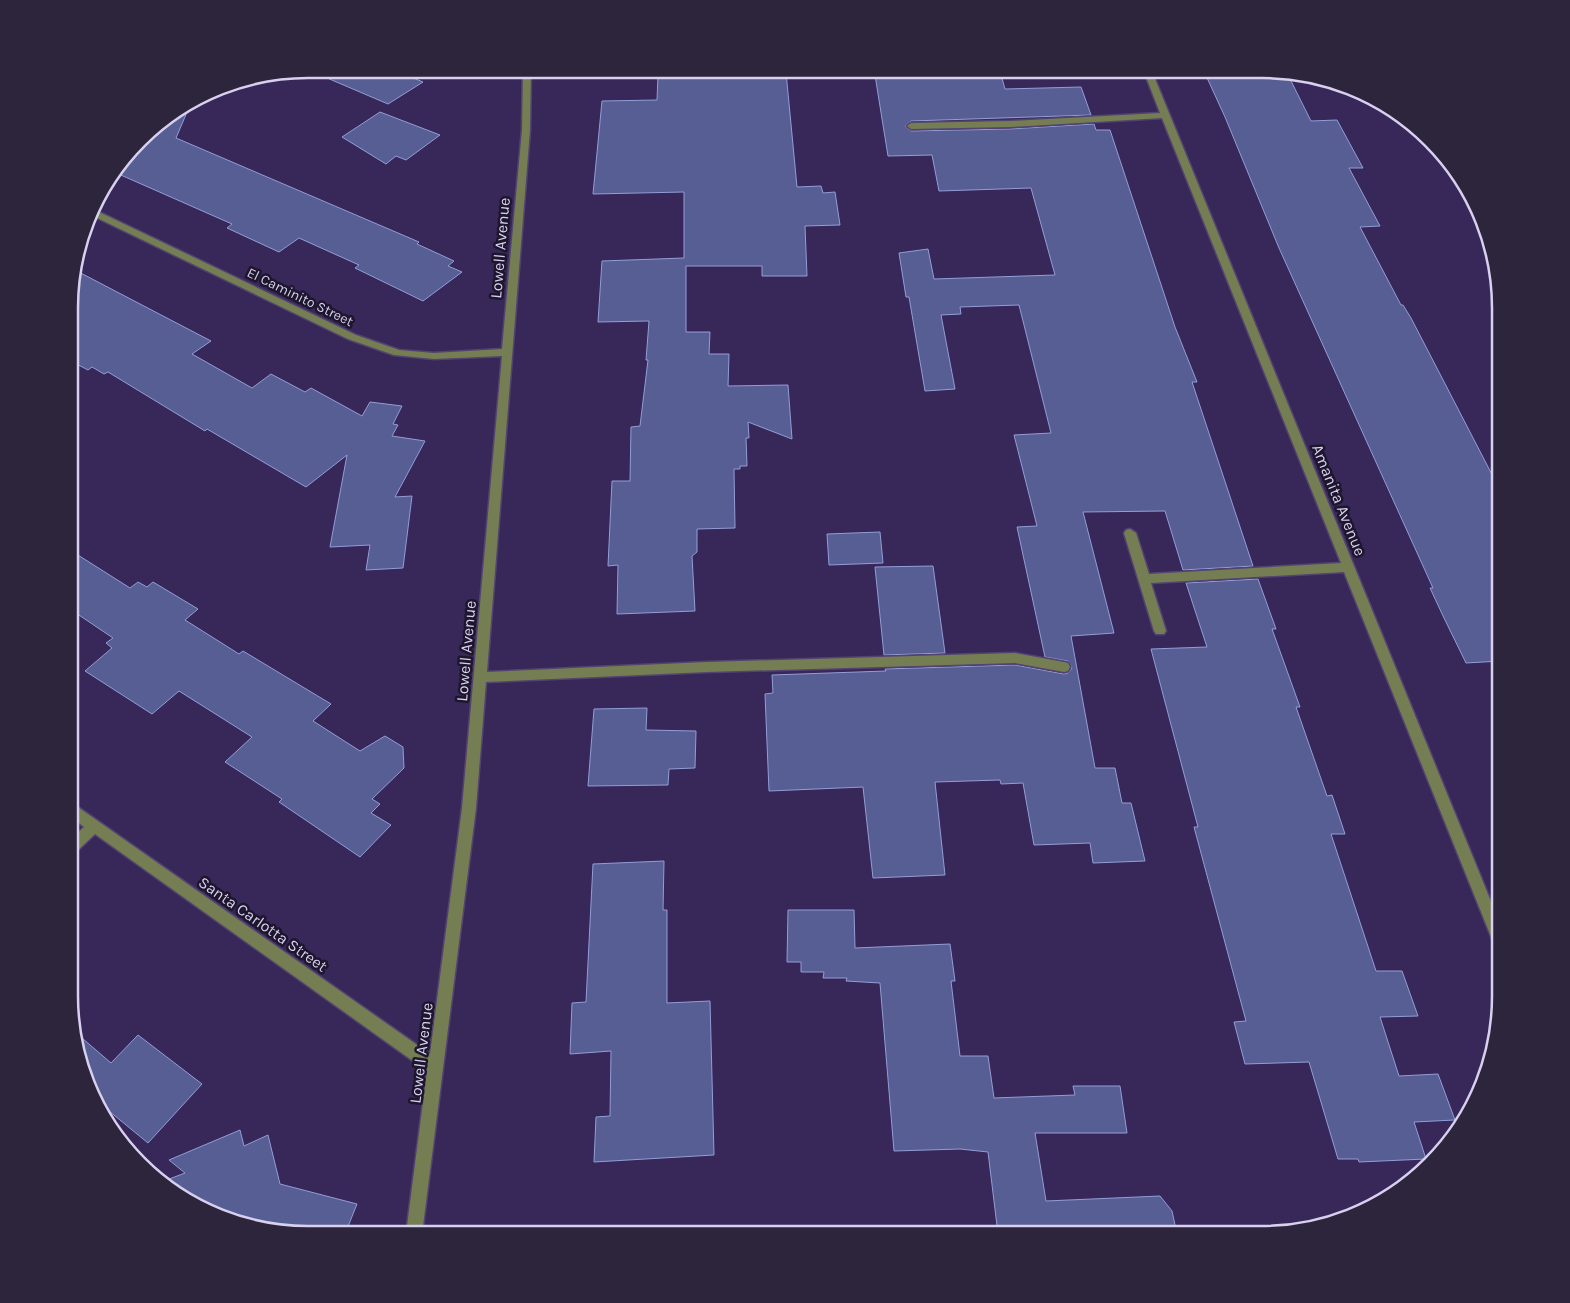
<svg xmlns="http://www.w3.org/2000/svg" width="1570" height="1303" font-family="Karla,sans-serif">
	<rect width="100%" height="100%" fill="#382859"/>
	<g fill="#575e93" stroke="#939dd7">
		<path d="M 306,69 L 392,69 L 423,82 L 388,104 Z"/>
		<path d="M 874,69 L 983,69 L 983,72 L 1000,71 L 1005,89 L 1081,87 L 1091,115 L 911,121 L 905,126 L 911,131 L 1010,129 L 1094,124 L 1096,130 L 1110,130 L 1175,327 L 1197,382 L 1192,382 L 1253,566 L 1183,570 L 1165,511 L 1083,512 L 1114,633 L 1071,636 L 1095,768 L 1115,768 L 1122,803 L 1131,803 L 1145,861 L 1093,863 L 1090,843 L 1034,845 L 1023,783 L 1001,784 L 1000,780 L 935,782 L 945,875 L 873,878 L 863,787 L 769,791 L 765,694 L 773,693 L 772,675 L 886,671 L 885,669 L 1015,665 L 1064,674 L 1068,673 L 1072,668 L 1068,661 L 1045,657 L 1017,527 L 1037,526 L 1014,435 L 1051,433 L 1019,305 L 960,307 L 961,314 L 941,315 L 955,389 L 925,391 L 909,297 L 906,297 L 899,253 L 928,249 L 934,279 L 1055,275 L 1031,188 L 939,191 L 932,155 L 888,156 Z"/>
		<path d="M 1203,69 L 1278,69 L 1286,71 L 1311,121 L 1337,120 L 1363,168 L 1349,168 L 1380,226 L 1360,227 L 1401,305 L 1403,305 L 1411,318 L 1501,492 L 1501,661 L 1466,663 L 1444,618 L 1430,588 L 1433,588 L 1279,248 L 1225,117 Z"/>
		<path d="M 786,72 L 797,187 L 821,186 L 823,193 L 835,192 L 840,225 L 805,226 L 807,276 L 762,276 L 762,266 L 686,266 L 686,332 L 710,332 L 709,354 L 729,354 L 728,386 L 788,385 L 792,439 L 748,422 L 749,438 L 746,438 L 747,466 L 740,466 L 740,469 L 734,469 L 735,528 L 697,529 L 697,552 L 692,556 L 695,611 L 617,614 L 618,565 L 608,566 L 612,481 L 630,481 L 631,427 L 640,426 L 648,360 L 646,360 L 649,321 L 598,322 L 602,261 L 684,258 L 684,192 L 593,194 L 602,101 L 657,100 L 658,75 Z"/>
		<path d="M 190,105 L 176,138 L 419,242 L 417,244 L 454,261 L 448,266 L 462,272 L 423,301 L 355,268 L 359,265 L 299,238 L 279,252 L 227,228 L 232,224 L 114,172 L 150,128 Z"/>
		<path d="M 380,112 L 440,135 L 406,160 L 396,156 L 386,164 L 342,137 Z"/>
		<path d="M 73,269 L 211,341 L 192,354 L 252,388 L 271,374 L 305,392 L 311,388 L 362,416 L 370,402 L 402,406 L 393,424 L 398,425 L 392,436 L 425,441 L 395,497 L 412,496 L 403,568 L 366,570 L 370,545 L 330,547 L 347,455 L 306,487 L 207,429 L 205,431 L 108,372 L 104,374 L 92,367 L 88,370 L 71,361 L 71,276 Z"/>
		<path d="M 880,532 L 883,563 L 829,565 L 827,534 Z"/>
		<path d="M 70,550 L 130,588 L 138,582 L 147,587 L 153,582 L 198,609 L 185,620 L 239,654 L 243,651 L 331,704 L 313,721 L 360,751 L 385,736 L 403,747 L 404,768 L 372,799 L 380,804 L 371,813 L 391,825 L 360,857 L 279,802 L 282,799 L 225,762 L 252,737 L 179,691 L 152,714 L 85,671 L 112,648 L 106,643 L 113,638 L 70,609 Z"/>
		<path d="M 933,566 L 945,653 L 884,655 L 875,567 Z"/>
		<path d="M 1258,579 L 1276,629 L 1272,629 L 1300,707 L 1296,707 L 1327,796 L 1332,795 L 1345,834 L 1331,834 L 1376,971 L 1402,971 L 1418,1016 L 1380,1017 L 1399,1076 L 1438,1074 L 1455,1120 L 1414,1122 L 1426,1159 L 1359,1162 L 1358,1159 L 1338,1159 L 1309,1062 L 1245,1064 L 1234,1022 L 1246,1021 L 1194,827 L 1198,827 L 1151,649 L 1207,647 L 1186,583 Z"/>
		<path d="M 647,708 L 646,730 L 696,731 L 695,768 L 669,769 L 668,785 L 588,786 L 594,709 Z"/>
		<path d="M 664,861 L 663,910 L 667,910 L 667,1003 L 710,1001 L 714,1155 L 594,1162 L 596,1117 L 610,1116 L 611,1051 L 570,1054 L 572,1003 L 586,1002 L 593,864 Z"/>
		<path d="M 788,910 L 854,910 L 855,948 L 950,944 L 955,981 L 951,981 L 960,1056 L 988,1056 L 994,1098 L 1075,1095 L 1073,1086 L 1120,1086 L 1127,1133 L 1035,1133 L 1046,1201 L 1160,1196 L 1172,1211 L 1177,1234 L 998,1234 L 988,1152 L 960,1149 L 894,1151 L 880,983 L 846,981 L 847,978 L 823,978 L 824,972 L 801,972 L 801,962 L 787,962 Z"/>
		<path d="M 75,1032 L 111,1063 L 138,1035 L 202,1084 L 148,1143 L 92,1097 Z"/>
		<path d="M 240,1130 L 244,1146 L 268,1135 L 280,1184 L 357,1204 L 345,1234 L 292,1234 L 216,1216 L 164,1181 L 185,1173 L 169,1160 Z"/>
	</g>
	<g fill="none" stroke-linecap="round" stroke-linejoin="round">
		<defs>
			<g id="minor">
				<path d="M 523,69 L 531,69 L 530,130 L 487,672 L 707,662 L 1015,653 L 1064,662 L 1068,663 L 1070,667 L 1068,671 L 1064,672 L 1015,663 L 707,672 L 486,682 L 476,808 L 422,1234 L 406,1234 L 427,1071 L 95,834 L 75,853 L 70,855 L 70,840 L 84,827 L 70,816 L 70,803 L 75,805 L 430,1054 L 462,808 L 502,356 L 434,359 L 394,355 L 348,339 L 91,215 L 93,210 L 95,210 L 356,335 L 399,350 L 434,353 L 502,349 L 522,130 Z"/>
				<path d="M 1143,69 L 1151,69 L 1501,926 L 1501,951 L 1496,949 L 1494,944 L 1344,572 L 1151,583 L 1166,631 L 1164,634 L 1156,634 L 1154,631 L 1124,533 L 1126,530 L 1130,529 L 1136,533 L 1149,574 L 1341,563 L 1162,118 L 1010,127 L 911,129 L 907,126 L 911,123 L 1010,121 L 1160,113 Z"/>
			</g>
		</defs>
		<use href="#minor" stroke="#524371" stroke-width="3"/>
		<use href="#minor" fill="#757d53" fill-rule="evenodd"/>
	</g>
	<g text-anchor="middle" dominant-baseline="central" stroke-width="5" stroke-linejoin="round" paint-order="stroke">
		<g font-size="14" fill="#d8d0ef" stroke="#1d162c">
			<text transform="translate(300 297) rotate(26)">El Caminito Street</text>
		</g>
		<g font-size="16" fill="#d8d0ef" stroke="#1d162c">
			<text transform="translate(500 248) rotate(-85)">Lowell Avenue</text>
			<text transform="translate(1339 500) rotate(68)">Amanita Avenue</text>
			<text transform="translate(466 651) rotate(-85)">Lowell Avenue</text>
			<text transform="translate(263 924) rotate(35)">Santa Carlotta Street</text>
			<text transform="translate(421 1053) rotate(-83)">Lowell Avenue</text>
		</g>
	</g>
	<path d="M0 0H1570V1303H0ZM308 78H1262A230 230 0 0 1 1492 308V996A230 230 0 0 1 1262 1226H308A230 230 0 0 1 78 996V308A230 230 0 0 1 308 78Z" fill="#2c253c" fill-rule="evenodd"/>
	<path fill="none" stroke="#d8d0ef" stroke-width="2.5" d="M308 78H1262A230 230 0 0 1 1492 308V996A230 230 0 0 1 1262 1226H308A230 230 0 0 1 78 996V308A230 230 0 0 1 308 78Z"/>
</svg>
